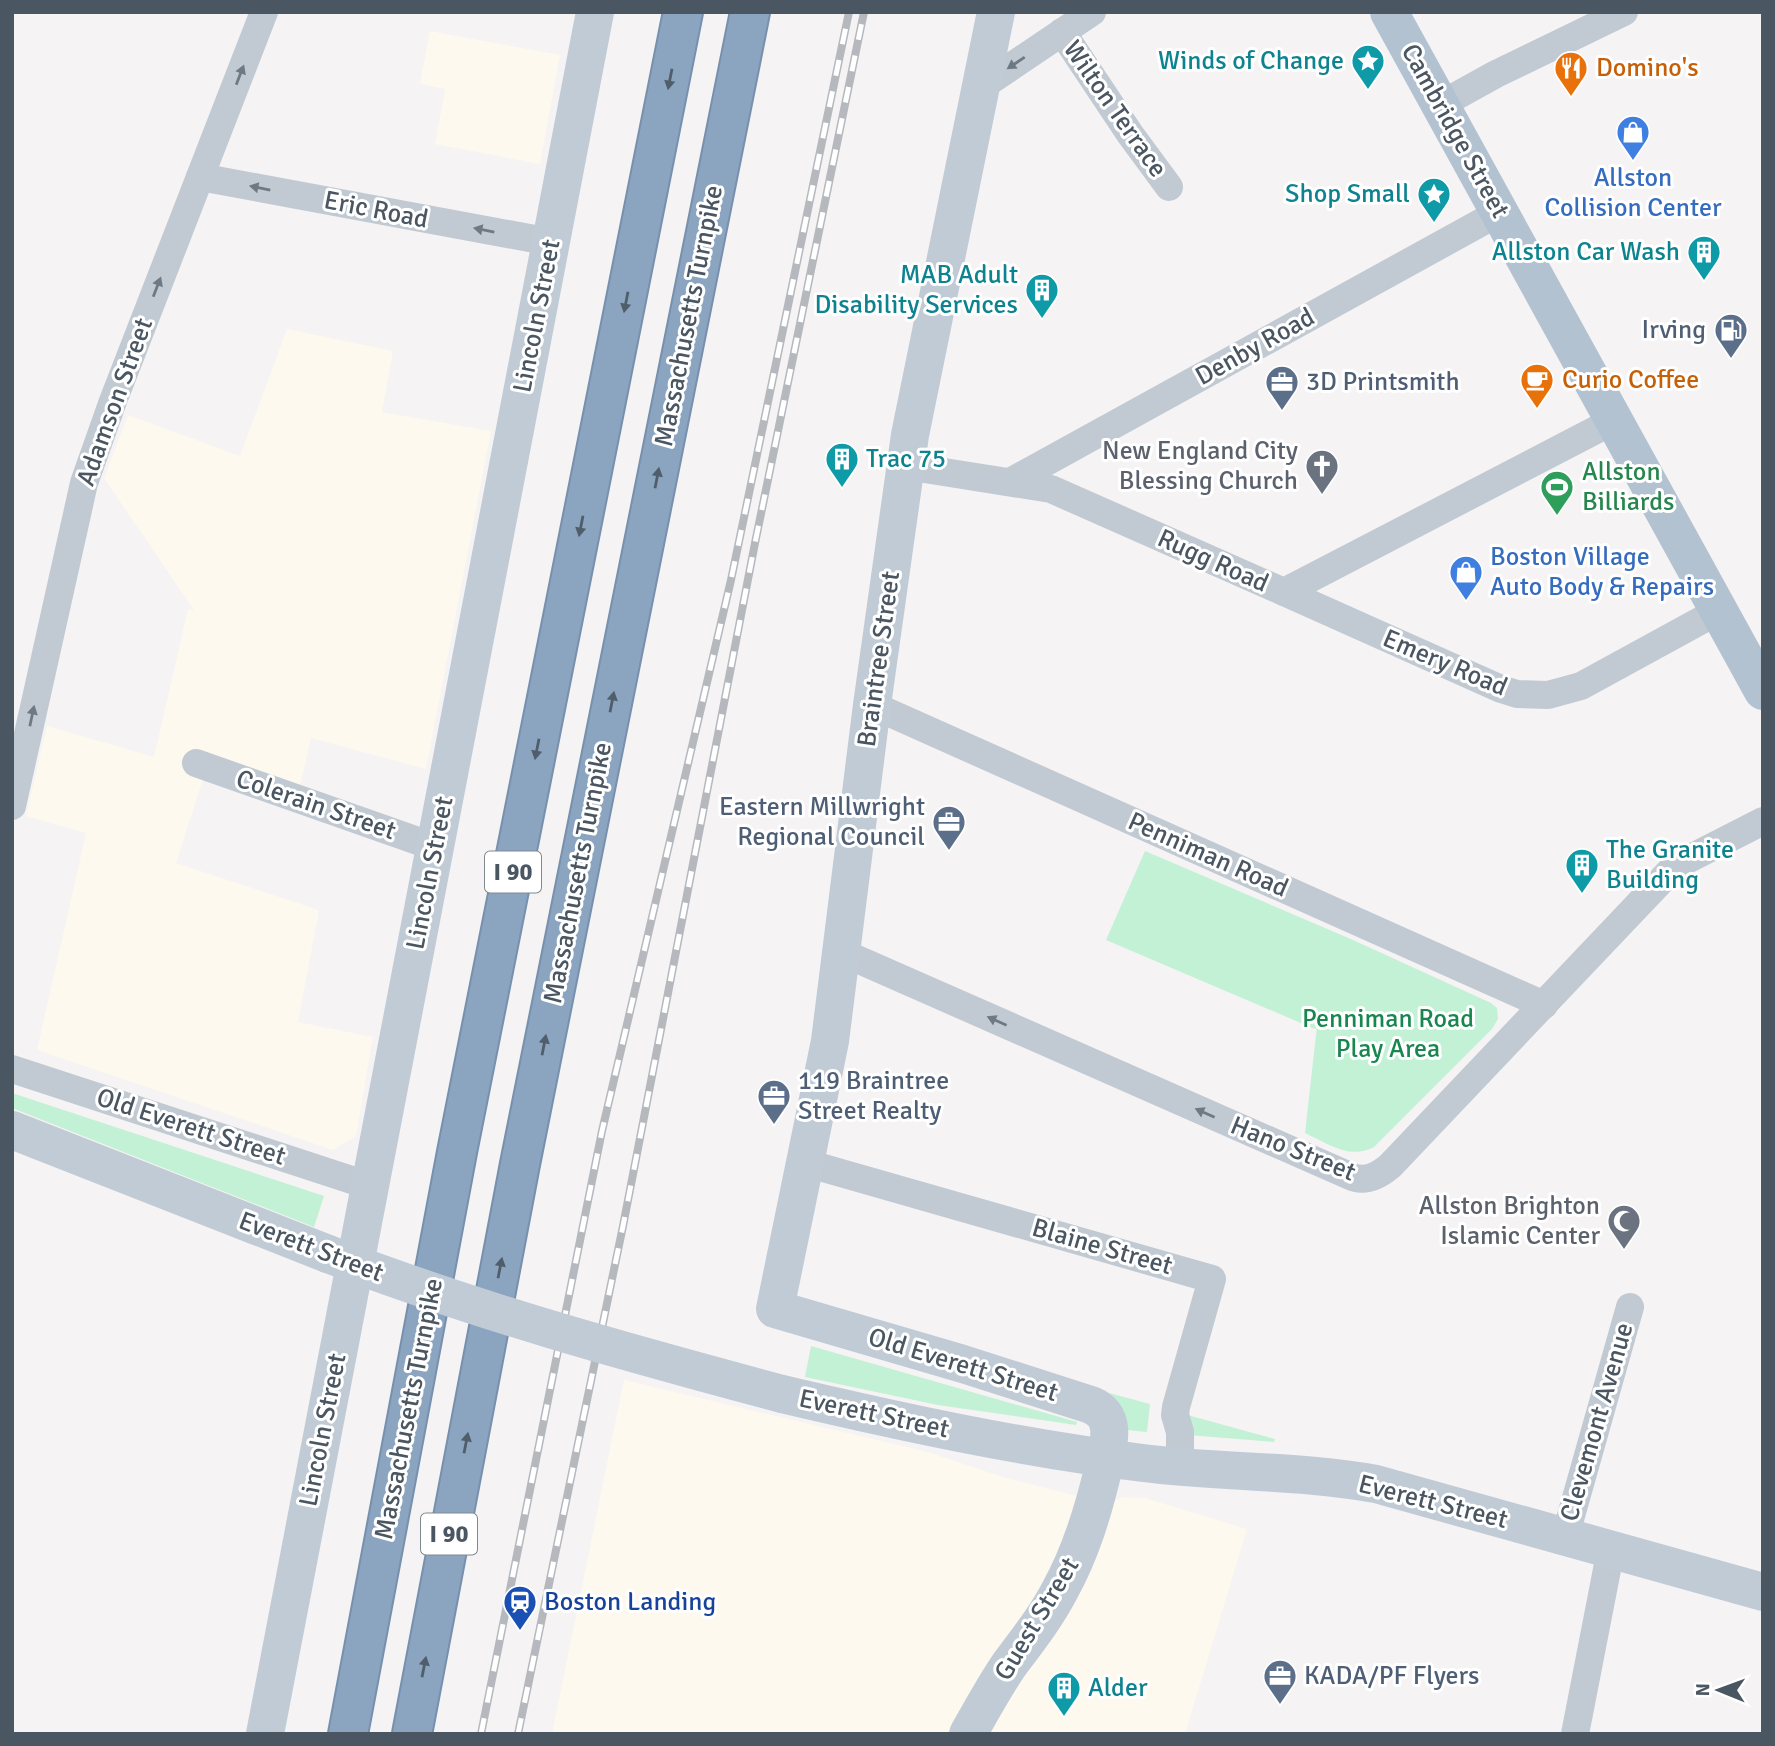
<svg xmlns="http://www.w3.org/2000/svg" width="1775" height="1746" font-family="Signika,sans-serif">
	<rect width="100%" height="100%" fill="#f5f3f3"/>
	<g fill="#fdf9ef">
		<path d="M 430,31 L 560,55 L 540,164 L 435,144 L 445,89 L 420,84 Z"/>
		<path d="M 287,329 L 393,351 L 382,412 L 491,431 L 426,769 L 311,738 L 300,786 L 203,779 L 176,863 L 319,910 L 298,1022 L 373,1037 L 356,1136 L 333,1150 L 37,1050 L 86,833 L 26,816 L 47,726 L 154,757 L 188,609 L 194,610 L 104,478 L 128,415 L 240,456 Z"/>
		<path d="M 624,1380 L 928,1452 L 1003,1477 L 1108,1504 L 1122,1497 L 1145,1498 L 1247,1529 L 1185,1734 L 552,1734 Z"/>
	</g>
	<g fill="#c3f1d5">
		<path d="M 1145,851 L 1353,940 L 1491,1003 L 1497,1008 L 1498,1019 L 1492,1029 L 1374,1147 C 1349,1160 1329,1144 1305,1133 L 1317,1026 L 1315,1029 L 1106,940 Z"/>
		<path d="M 12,1093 L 324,1196 L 314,1227 L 12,1108 Z"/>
		<path d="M 811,1346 L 1077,1422 L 1076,1425 L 938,1405 L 805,1377 Z"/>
		<path d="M 1109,1393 L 1150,1404 L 1147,1432 L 1127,1430 L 1108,1398 Z"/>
		<path d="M 1184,1414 L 1275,1439 L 1274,1442 L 1188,1435 Z"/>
	</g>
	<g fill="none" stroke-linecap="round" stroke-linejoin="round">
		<defs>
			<g id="highway">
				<path d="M 348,1734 L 457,1152 L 683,12"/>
				<path d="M 412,1734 L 520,1164 L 750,12"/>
			</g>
		</defs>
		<use href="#highway" stroke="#7690ad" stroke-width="42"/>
		<g stroke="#c1cad2" stroke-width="28">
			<path d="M 1062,32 L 1130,134 L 1169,187"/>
			<path d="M 981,87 L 1092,12"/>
			<path d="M 1440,105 L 1496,74 L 1624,12"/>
			<path d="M 200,177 L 551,242"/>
			<path d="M 906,466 L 1051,489 L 1284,592 L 1615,420"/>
			<path d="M 1010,482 L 1500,212"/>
			<path d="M 1284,592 L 1501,689 L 1517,694 L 1548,695 L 1581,686 L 1720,610"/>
			<path d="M 872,705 L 1544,1005"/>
			<path d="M 196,763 L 435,847"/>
			<path d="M 12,806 L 84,483 L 113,401 L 264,12"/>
			<path d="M 841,952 L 1350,1176 C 1365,1183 1378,1176 1390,1166 L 1675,866 L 1763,821"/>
			<path d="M 12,1069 L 370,1186"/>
			<path d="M 806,1163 L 1212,1279 L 1176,1407 L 1175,1415 L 1180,1432 L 1180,1466"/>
			<path d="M 1565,1537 L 1630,1307"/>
			<path d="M 1575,1734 L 1611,1549"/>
		</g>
		<g stroke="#c1cbd6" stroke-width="38">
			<path d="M 12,1130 L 328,1254"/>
			<path d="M 782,1394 C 901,1422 1021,1448 1143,1463 C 1220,1473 1299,1470 1376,1484 L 1763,1592"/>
			<path d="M 265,1734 L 595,12"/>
			<path d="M 968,1734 C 981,1711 994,1687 1009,1665 C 1027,1641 1046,1617 1060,1590 C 1081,1552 1093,1512 1103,1470 C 1108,1446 1119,1417 1091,1405 L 963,1364 L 775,1309 L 830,1041 L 872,705 L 910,435 L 996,12"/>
		</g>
		<path stroke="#b3c2d1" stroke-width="38" d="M 1389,12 L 1763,691"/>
		<use href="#highway" stroke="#8ba5c1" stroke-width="38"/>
		<defs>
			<g id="rail">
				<path d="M 481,1734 L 602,1131 L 731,580 L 849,12"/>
				<path d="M 518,1734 L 623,1226 L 755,543 L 864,12"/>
			</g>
		</defs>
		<use href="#rail" stroke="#b5b8bd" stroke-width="8"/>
		<use href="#rail" stroke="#fff" stroke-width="5" stroke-dasharray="16" stroke-linecap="butt"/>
		<path stroke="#c1cbd6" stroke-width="38" d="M 328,1254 C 476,1311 629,1353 782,1394"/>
	</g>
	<defs><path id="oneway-solid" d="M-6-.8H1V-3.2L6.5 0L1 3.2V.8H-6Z" transform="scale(1.75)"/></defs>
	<g fill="#6e7983">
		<use href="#oneway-solid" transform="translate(1016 63) rotate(146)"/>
		<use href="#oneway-solid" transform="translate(240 75) rotate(-69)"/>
		<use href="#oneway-solid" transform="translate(260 188) rotate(-169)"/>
		<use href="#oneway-solid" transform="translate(484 230) rotate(-169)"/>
		<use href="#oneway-solid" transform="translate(157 287) rotate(-69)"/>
		<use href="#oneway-solid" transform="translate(32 716) rotate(-78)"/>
		<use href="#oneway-solid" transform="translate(997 1021) rotate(-156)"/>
		<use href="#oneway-solid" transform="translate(1205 1113) rotate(-156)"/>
	</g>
	<g fill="#505e6b">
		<use href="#oneway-solid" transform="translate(670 79) rotate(101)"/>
		<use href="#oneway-solid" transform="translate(626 302) rotate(101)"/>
		<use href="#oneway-solid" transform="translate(657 478) rotate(-79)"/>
		<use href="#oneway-solid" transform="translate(581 526) rotate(101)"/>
		<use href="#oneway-solid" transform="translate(612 702) rotate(-79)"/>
		<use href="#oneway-solid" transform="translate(537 749) rotate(101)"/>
		<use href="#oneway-solid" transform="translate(544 1045) rotate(-79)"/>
		<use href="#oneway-solid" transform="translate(500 1268) rotate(-79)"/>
		<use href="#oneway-solid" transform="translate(466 1443) rotate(-79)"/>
		<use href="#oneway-solid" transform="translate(424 1667) rotate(-79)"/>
	</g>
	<defs>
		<symbol id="sight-pin" viewBox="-11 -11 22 30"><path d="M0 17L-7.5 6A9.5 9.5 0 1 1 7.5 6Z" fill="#0f9aa8" stroke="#fff"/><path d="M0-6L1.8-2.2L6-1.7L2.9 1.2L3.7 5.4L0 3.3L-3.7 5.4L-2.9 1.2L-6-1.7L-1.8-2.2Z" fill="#fff"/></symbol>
		<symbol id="restaurant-pin" viewBox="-11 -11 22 30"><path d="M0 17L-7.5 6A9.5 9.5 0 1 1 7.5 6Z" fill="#e8710a" stroke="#fff"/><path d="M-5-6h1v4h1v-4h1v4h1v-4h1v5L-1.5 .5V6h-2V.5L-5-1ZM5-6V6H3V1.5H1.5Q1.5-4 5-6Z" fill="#fff"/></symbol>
		<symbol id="shop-pin" viewBox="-11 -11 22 30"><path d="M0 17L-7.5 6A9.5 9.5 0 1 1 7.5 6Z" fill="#3f7fe0" stroke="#fff"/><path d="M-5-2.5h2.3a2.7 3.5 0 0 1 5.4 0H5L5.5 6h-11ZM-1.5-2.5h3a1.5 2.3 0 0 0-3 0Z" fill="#fff"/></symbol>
		<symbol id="building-pin" viewBox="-11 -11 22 30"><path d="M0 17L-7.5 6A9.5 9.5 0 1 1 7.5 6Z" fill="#0f9aa8" stroke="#fff"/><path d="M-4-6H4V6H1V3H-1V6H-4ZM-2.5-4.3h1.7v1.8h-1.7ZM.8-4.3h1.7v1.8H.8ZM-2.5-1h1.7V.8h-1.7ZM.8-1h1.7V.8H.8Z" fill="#fff"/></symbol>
		<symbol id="fuel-pin" viewBox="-11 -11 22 30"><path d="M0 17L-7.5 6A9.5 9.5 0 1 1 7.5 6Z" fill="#5c6f8a" stroke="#fff"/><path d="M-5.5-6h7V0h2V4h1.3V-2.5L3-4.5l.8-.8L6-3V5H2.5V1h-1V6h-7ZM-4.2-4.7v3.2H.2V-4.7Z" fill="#fff"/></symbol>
		<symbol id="cafe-pin" viewBox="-11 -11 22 30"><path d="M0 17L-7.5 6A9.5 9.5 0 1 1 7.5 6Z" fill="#e8710a" stroke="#fff"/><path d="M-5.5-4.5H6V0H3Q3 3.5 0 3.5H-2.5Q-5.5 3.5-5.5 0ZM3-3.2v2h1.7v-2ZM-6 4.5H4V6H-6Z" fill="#fff"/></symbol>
		<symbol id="office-pin" viewBox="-11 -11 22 30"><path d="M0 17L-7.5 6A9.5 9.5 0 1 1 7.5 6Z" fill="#5c6f8a" stroke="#fff"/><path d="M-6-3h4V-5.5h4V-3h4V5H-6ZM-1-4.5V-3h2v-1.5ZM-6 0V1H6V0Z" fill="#fff"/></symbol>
		<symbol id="church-pin" viewBox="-11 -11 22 30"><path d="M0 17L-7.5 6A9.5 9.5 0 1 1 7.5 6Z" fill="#6b7280" stroke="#fff"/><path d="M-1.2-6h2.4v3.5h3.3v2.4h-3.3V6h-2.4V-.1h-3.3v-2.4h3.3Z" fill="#fff"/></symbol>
		<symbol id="stadium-pin" viewBox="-11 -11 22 30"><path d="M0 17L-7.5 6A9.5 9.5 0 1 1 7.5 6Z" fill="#2e9e5b" stroke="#fff"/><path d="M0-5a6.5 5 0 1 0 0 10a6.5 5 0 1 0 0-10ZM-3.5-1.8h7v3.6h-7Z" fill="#fff"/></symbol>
		<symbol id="mosque-pin" viewBox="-11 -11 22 30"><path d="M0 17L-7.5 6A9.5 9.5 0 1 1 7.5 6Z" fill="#6b7280" stroke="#fff"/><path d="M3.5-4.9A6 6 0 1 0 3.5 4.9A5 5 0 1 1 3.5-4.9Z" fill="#fff"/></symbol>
		<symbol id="station-pin" viewBox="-11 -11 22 30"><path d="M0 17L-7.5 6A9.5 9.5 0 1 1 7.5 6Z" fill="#1a4fb4" stroke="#fff"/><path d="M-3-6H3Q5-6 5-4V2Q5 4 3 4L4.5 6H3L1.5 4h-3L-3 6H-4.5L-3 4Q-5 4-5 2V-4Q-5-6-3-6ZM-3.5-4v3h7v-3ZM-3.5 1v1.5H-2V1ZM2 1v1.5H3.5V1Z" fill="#fff"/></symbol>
	</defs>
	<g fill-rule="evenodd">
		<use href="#sight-pin" x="1349" y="42" width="38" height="52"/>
		<use href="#restaurant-pin" x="1552" y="49" width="38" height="52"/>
		<use href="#shop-pin" x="1614" y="113" width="38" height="52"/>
		<use href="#sight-pin" x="1415" y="175" width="38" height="52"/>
		<use href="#building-pin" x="1685" y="233" width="38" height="52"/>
		<use href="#building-pin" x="1023" y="271" width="38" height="52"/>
		<use href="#fuel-pin" x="1712" y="311" width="38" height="52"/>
		<use href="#cafe-pin" x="1518" y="361" width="38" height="52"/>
		<use href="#office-pin" x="1263" y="363" width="38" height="52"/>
		<use href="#building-pin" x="823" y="440" width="38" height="52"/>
		<use href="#church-pin" x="1303" y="447" width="38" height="52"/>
		<use href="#stadium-pin" x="1538" y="468" width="38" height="52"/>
		<use href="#shop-pin" x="1447" y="553" width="38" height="52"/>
		<use href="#office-pin" x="930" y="803" width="38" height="52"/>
		<use href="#building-pin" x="1563" y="846" width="38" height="52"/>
		<use href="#office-pin" x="755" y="1077" width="38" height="52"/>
		<use href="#mosque-pin" x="1605" y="1202" width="38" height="52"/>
		<use href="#station-pin" x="501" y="1583" width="38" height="52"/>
		<use href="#office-pin" x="1261" y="1657" width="38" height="52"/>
		<use href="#building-pin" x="1045" y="1669" width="38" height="52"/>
	</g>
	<g text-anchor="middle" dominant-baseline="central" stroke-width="6" stroke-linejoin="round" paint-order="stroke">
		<g fill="#fff" stroke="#808990" stroke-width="2">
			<rect x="485" y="851.5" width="56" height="41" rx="5"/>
			<rect x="421" y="1513.5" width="56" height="41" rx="5"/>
		</g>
		<g font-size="24" font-weight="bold" fill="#4a5661">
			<text x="513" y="872">I 90</text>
			<text x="449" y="1534">I 90</text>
		</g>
		<g font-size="26" fill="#0d838f" stroke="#fff" text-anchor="end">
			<text x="1344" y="61">Winds of Change</text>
			<text x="1410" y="194">Shop Small</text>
			<text x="1680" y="252">Allston Car Wash</text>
			<text x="1018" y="275">MAB Adult<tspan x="1018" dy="30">Disability Services</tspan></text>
			<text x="866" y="459" text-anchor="start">Trac 75</text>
			<text x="1606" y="850" text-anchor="start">The Granite<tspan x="1606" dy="30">Building</tspan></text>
			<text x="1088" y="1688" text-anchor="start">Alder</text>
		</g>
		<g font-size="26" fill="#c56008" stroke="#fff" text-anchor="start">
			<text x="1596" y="68">Domino's</text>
			<text x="1562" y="380">Curio Coffee</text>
		</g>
		<g font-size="26" fill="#4a5661" stroke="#fff">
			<text transform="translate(1115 109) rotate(55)">Wilton Terrace</text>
			<text transform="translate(1455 131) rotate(61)">Cambridge Street</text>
			<text transform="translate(376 210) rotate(11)">Eric Road</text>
			<text transform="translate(537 316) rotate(-79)">Lincoln Street</text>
			<text transform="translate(689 316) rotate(-79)">Massachusetts Turnpike</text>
			<text transform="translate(1255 347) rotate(-29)">Denby Road</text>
			<text transform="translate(115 402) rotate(-70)">Adamson Street</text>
			<text transform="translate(1213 561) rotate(24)">Rugg Road</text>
			<text transform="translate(879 659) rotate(-82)">Braintree Street</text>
			<text transform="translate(1445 663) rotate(23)">Emery Road</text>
			<text transform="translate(316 805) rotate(19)">Colerain Street</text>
			<text transform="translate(1208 855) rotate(24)">Penniman Road</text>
			<text transform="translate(430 873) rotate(-79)">Lincoln Street</text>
			<text transform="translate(578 873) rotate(-79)">Massachusetts Turnpike</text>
			<text transform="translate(191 1127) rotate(18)">Old Everett Street</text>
			<text transform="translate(1293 1149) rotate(22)">Hano Street</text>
			<text transform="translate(311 1247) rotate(21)">Everett Street</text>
			<text transform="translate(1102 1247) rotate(16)">Blaine Street</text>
			<text transform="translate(963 1365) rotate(17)">Old Everett Street</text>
			<text transform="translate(409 1409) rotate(-79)">Massachusetts Turnpike</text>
			<text transform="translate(874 1414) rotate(12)">Everett Street</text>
			<text transform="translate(1597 1422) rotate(-74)">Clevemont Avenue</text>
			<text transform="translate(323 1430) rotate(-79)">Lincoln Street</text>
			<text transform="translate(1433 1502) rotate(14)">Everett Street</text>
			<text transform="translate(1037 1619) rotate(-59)">Guest Street</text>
		</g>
		<g font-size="26" fill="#366cbe" stroke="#fff">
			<text x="1633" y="178">Allston<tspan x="1633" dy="30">Collision Center</tspan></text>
			<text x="1490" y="557" text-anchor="start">Boston Village<tspan x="1490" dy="30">Auto Body &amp; Repairs</tspan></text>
		</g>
		<g font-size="26" fill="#4e5e75" stroke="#fff" text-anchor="start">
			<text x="1706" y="330" text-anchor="end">Irving</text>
			<text x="1306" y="382">3D Printsmith</text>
			<text x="925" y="807" text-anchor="end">Eastern Millwright<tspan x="925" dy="30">Regional Council</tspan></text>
			<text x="798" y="1081">119 Braintree<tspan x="798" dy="30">Street Realty</tspan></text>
			<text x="1304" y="1676">KADA/PF Flyers</text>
		</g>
		<g font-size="26" fill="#5b616d" stroke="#fff" text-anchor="end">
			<text x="1298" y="451">New England City<tspan x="1298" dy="30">Blessing Church</tspan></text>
			<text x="1600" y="1206">Allston Brighton<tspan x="1600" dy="30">Islamic Center</tspan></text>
		</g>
		<g font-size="26" fill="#27864d" stroke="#fff" text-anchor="start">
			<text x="1582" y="472">Allston<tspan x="1582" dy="30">Billiards</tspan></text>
		</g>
		<g font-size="26" fill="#17864f" stroke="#fff">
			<text x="1388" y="1019">Penniman Road<tspan x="1388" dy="30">Play Area</tspan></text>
		</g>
		<g font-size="26" fill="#164399" stroke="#fff" text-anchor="start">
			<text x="544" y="1602">Boston Landing</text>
		</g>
	</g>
	<rect width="1775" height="1746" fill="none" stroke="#4a5661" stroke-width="28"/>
	<g transform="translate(1719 1690) rotate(271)" stroke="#ffffff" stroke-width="5" paint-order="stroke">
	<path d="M0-5L12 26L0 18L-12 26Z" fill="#4a5661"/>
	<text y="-10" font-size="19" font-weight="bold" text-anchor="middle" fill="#4a5661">N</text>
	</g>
</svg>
